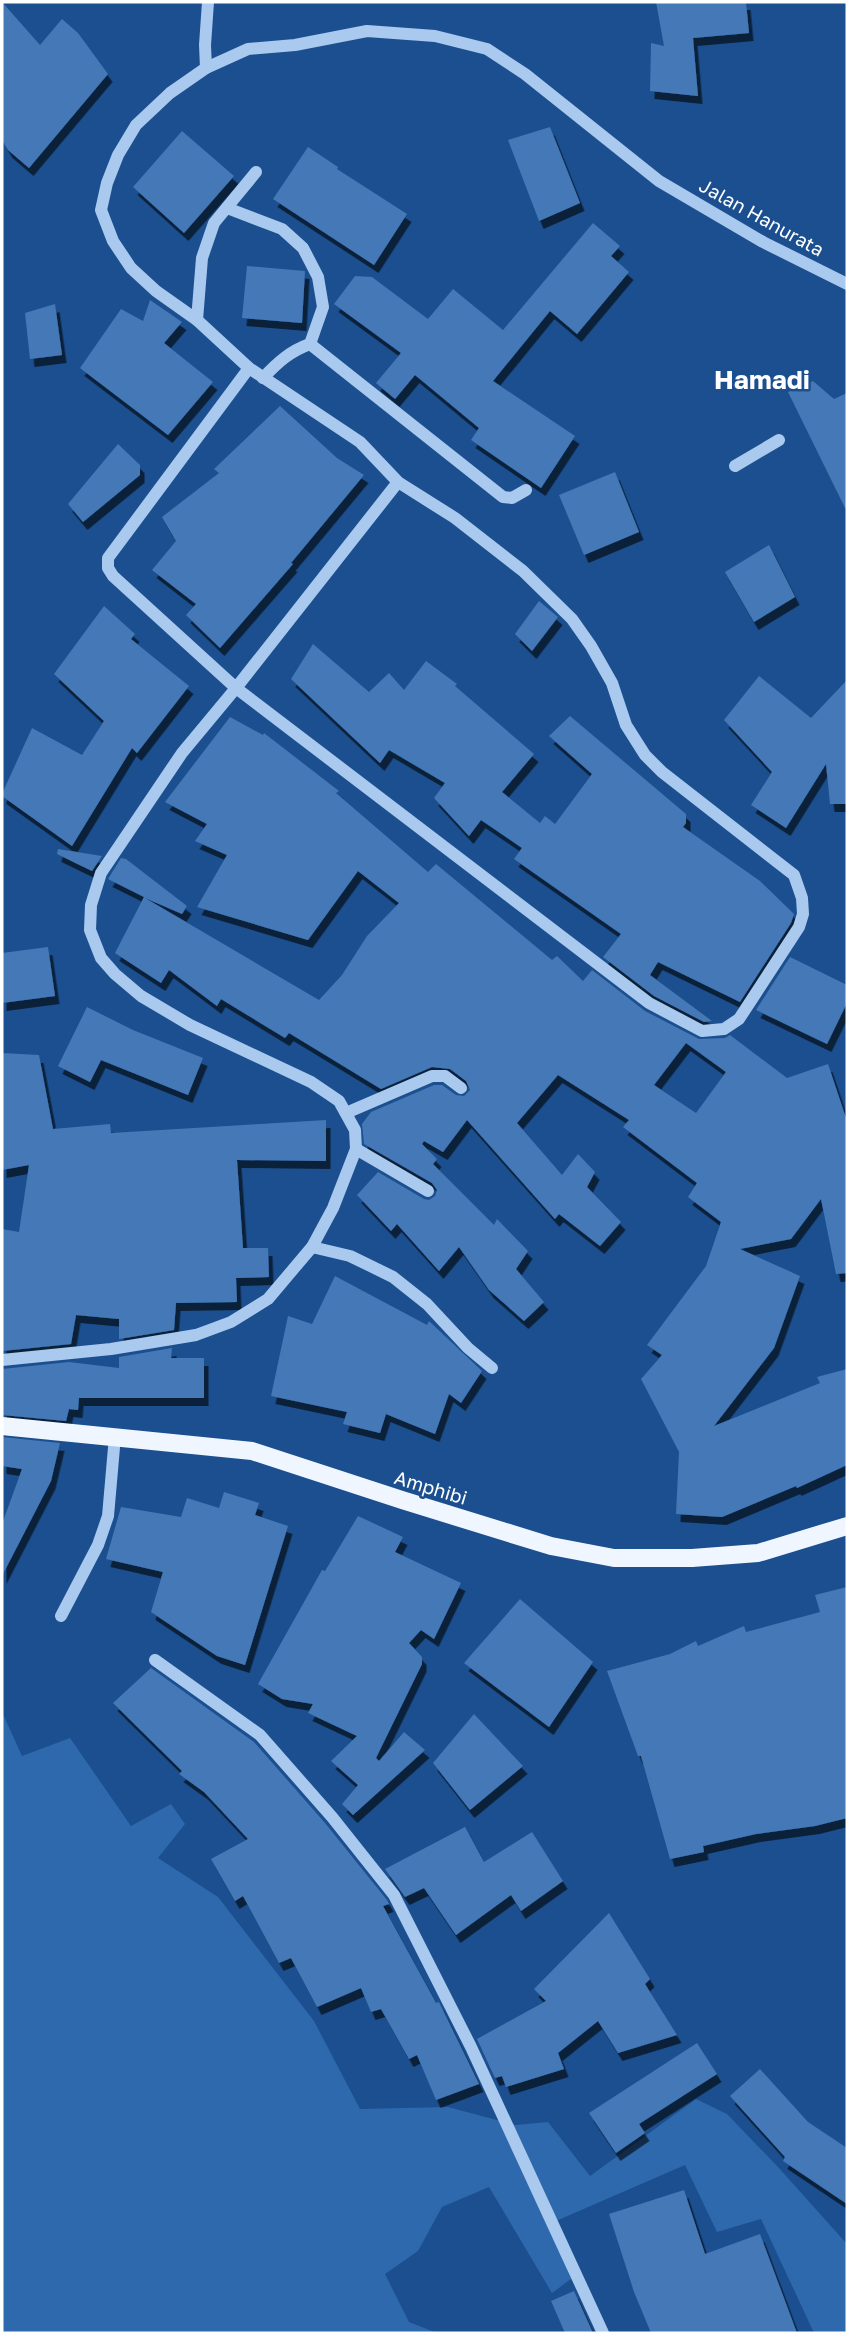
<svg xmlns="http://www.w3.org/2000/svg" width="849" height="2335" font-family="'Golos Text',sans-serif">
	<defs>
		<filter id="shadow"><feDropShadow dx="4.5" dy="8" stdDeviation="0" flood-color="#0009"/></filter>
	</defs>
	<rect width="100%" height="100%" fill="#1b4f8f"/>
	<path fill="#2e69ad" d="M 2,1712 L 22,1756 L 70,1738 L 131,1826 L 171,1804 L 185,1824 L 158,1858 L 218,1897 L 314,2021 L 360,2109 L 448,2107 L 516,2125 L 548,2122 L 590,2176 L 696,2099 L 727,2114 L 778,2167 L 847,2244 L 847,2333 L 814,2333 L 761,2219 L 717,2232 L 685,2165 L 549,2224 L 571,2279 L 552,2293 L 489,2187 L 442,2207 L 418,2251 L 385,2274 L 409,2322 L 437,2333 L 2,2333 Z"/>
	<g fill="#4478b7" fill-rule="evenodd" filter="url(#shadow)">
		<path d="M 2,2 L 40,45 L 62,19 L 78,33 L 108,74 L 29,168 L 8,150 L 2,140 Z"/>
		<path d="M 656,2 L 746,2 L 749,33 L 693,38 L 698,96 L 650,91 L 651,43 L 664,46 Z"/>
		<path d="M 550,127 L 580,203 L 539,221 L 508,140 Z"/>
		<path d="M 182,131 L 234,176 L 184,233 L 133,187 Z"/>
		<path d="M 308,147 L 338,167 L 337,169 L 407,214 L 374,265 L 273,199 Z"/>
		<path d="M 593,223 L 620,246 L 611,256 L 629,272 L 577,334 L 550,311 L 493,381 L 575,436 L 541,488 L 471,440 L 479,428 L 415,375 L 395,399 L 376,383 L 401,353 L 334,304 L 355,276 L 372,277 L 428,319 L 453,289 L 503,330 Z"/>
		<path d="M 247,266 L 305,271 L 302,323 L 242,318 Z"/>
		<path d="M 150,300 L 182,322 L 164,343 L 213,382 L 168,435 L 80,368 L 121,309 L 143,321 Z"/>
		<path d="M 55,304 L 62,355 L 30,359 L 25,313 Z"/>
		<path d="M 813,381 L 834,399 L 847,393 L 847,512 L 788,392 Z"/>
		<path d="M 280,406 L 337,458 L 364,475 L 291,563 L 293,564 L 220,648 L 186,615 L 196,604 L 152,570 L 176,541 L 162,517 L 219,473 L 214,469 Z"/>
		<path d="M 118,444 L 140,465 L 140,475 L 83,522 L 68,504 Z"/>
		<path d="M 615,472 L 639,532 L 584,555 L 559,495 Z"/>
		<path d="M 769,545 L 795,597 L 754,622 L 725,572 Z"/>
		<path d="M 539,601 L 558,617 L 532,651 L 515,634 Z"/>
		<path d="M 104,606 L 135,634 L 131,639 L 189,686 L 137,753 L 132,748 L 72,846 L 2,796 L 2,794 L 32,728 L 82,755 L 104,721 L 54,674 Z"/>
		<path d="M 313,644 L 369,692 L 389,673 L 404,690 L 426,661 L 457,684 L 455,686 L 534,754 L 502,792 L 540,823 L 545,816 L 555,824 L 592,774 L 549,736 L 570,716 L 686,814 L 686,823 L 683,827 L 760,881 L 794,914 L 791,923 L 740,1002 L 658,962 L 650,975 L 712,1021 L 704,1022 L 654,996 L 603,957 L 621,934 L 514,859 L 522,848 L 481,820 L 469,836 L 434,798 L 445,783 L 389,750 L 380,763 L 291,679 Z"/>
		<path d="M 759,676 L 811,718 L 847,680 L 847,804 L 830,804 L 826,764 L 786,828 L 751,805 L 772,772 L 724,720 Z"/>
		<path d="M 230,717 L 263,735 L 264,733 L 339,791 L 336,793 L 428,872 L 436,864 L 552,960 L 557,956 L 583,981 L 592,970 L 645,1011 L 699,1039 L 725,1038 L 730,1035 L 787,1078 L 828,1064 L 847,1121 L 847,1273 L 836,1274 L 821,1199 L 791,1239 L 740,1249 L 800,1276 L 774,1348 L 714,1426 L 820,1383 L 817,1377 L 847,1369 L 847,1465 L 797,1488 L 796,1486 L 722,1517 L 676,1514 L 679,1452 L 641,1379 L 662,1355 L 647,1345 L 706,1266 L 721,1222 L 688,1197 L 697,1183 L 623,1127 L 629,1120 L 558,1075 L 517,1123 L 562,1175 L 578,1154 L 595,1172 L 587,1187 L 621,1222 L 600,1246 L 559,1214 L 555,1219 L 467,1120 L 443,1152 L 424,1141 L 422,1144 L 437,1159 L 433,1164 L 494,1225 L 497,1219 L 528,1251 L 516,1269 L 544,1302 L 524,1321 L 489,1290 L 459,1247 L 439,1271 L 397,1224 L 391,1231 L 357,1195 L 378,1172 L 424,1199 L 429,1200 L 435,1196 L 437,1190 L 432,1183 L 364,1144 L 362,1124 L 371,1112 L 434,1085 L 442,1085 L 456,1095 L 464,1096 L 470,1090 L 466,1081 L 450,1069 L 432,1067 L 381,1089 L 289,1033 L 285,1038 L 221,999 L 217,1006 L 169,970 L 161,983 L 115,953 L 144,897 L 108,879 L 121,858 L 126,859 L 187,906 L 182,914 L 145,898 L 319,1000 L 342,975 L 367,936 L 399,903 L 358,871 L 308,940 L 197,907 L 227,855 L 195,841 L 207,824 L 165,802 ZM 686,1043 L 726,1072 L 696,1113 L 654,1085 Z"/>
		<path d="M 58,849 L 102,856 L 92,871 L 57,854 Z"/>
		<path d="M 48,947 L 55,996 L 2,1003 L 2,953 Z"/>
		<path d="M 790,957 L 847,985 L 847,1003 L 827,1044 L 756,1010 Z"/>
		<path d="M 87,1007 L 133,1030 L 203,1058 L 188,1095 L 101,1060 L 90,1082 L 58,1066 Z"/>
		<path d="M 2,1053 L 39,1055 L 53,1129 L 110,1124 L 111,1133 L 326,1120 L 326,1161 L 237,1160 L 243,1248 L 268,1248 L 269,1277 L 236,1278 L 237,1302 L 176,1303 L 174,1330 L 119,1339 L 119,1319 L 76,1315 L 71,1344 L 2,1351 L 2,1229 L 19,1232 L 29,1165 L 2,1170 Z"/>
		<path d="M 335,1276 L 427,1325 L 429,1321 L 482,1371 L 461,1403 L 449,1394 L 435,1434 L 386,1414 L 380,1433 L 343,1424 L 347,1412 L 271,1396 L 288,1316 L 312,1324 Z"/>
		<path d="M 172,1348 L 171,1358 L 204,1358 L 204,1398 L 79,1398 L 78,1410 L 69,1409 L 66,1421 L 2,1415 L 2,1369 L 69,1362 L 119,1368 L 119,1357 Z"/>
		<path d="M 2,1437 L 60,1443 L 51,1481 L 2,1576 L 2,1524 L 22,1469 L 2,1466 Z"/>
		<path d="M 224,1492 L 259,1503 L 255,1515 L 288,1526 L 245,1665 L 217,1656 L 151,1612 L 163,1572 L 106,1559 L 121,1507 L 181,1517 L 187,1498 L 219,1508 Z"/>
		<path d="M 358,1516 L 403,1537 L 395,1552 L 461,1583 L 434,1639 L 421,1630 L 409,1643 L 422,1657 L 422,1664 L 376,1758 L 379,1761 L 404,1732 L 425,1750 L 353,1815 L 342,1804 L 358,1785 L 331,1761 L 357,1736 L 308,1713 L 313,1704 L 282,1699 L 258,1684 L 322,1570 L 325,1571 Z"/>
		<path d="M 847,1587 L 847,1818 L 815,1826 L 756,1834 L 703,1846 L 704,1852 L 670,1859 L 641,1756 L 638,1756 L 607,1671 L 670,1654 L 696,1641 L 698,1646 L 744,1626 L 746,1632 L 820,1612 L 815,1595 Z"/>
		<path d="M 520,1599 L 593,1662 L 549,1727 L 464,1663 Z"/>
		<path d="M 151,1668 L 254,1742 L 325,1823 L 387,1900 L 389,1904 L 383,1906 L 436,2003 L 439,2002 L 479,2084 L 436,2100 L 417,2055 L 409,2059 L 381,2009 L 371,2012 L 361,1988 L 317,2007 L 291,1958 L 279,1963 L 243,1896 L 235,1901 L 211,1859 L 248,1839 L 204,1792 L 179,1774 L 182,1771 L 113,1703 Z"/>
		<path d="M 474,1714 L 523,1766 L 470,1810 L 433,1763 Z"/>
		<path d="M 465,1827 L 484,1862 L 532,1832 L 563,1881 L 521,1911 L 511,1895 L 456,1935 L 424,1888 L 405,1897 L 385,1869 Z"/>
		<path d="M 609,1913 L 650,1979 L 645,1984 L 677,2035 L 618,2053 L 598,2021 L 558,2053 L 564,2069 L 506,2087 L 502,2076 L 495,2078 L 477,2039 L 546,2001 L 534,1989 Z"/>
		<path d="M 697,2043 L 717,2074 L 639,2124 L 645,2133 L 616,2153 L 589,2113 Z"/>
		<path d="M 760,2069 L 808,2122 L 847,2148 L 847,2204 L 783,2161 L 785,2157 L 730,2096 Z"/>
		<path d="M 684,2190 L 705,2254 L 760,2234 L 797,2333 L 651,2333 L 634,2292 L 609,2214 Z"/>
		<path d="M 574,2291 L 593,2333 L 565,2333 L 551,2301 Z"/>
	</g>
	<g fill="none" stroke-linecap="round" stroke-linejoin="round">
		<g stroke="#a9c9ee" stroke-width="12">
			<path d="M 206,68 L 205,45 L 208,2"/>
			<path d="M 227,208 L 282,229 L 303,248 L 318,277 L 323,307 L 310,344"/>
			<path d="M 197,320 L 202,258 L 214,223 L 256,172"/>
			<path d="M 249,368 L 108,558 L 108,568 L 113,576 L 236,688 L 398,482"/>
			<path d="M 263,378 C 277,363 290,351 310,344 L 503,497 L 512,498 L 526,490"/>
			<path d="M 735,466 L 779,440"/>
			<path d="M 346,1113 L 432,1076 L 445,1076 L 461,1088"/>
			<path d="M 356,1149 L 428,1191"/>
			<path d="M 312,1247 L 350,1256 L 393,1277 L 427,1304 L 468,1348 L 492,1368"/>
			<path d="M 2,1360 L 111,1349 L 196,1335 L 231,1322 L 268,1299 L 312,1247 L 333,1208 L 356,1149 L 355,1130 L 339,1101 L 311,1082 L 190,1025 L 141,996 L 115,974 L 101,958 L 90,930 L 91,905 L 101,873 L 182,753 L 236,688 L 649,1003 L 702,1031 L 724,1029 L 739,1019 L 799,927 L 803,914 L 802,898 L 794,875 L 662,772 L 645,755 L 626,725 L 612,683 L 591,646 L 572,619 L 523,571 L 455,518 L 398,482 L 360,442 L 249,368 L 197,320 L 156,291 L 131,268 L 113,241 L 101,210 L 107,183 L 118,155 L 136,125 L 170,93 L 206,68 L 248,49 L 295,45 L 367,31 L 435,36 L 487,49 L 525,74 L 659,181 L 763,242 L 847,284"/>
			<path d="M 61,1616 L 98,1545 L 108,1516 L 115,1436"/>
			<path d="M 155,1660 L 260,1735 L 332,1817 L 394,1895 L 471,2047 L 603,2333"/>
		</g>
		<path stroke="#f0f6ff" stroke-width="18" d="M 2,1426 L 252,1451 L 402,1500 L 551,1546 L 614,1558 L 692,1558 L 758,1553 L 847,1526"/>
	</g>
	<g text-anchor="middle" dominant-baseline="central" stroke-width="5" stroke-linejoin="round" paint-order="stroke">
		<g font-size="19" fill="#fff" stroke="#1b4f8f">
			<text transform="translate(762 217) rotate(29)">Jalan Hanurata</text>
			<text transform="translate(431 1487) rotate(17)">Amphibi</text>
		</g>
		<g font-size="26" font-weight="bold" fill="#fff" stroke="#1b4f8f">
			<text x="762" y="379">Hamadi</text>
		</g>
	</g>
	<rect width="849" height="2335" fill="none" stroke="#ffffff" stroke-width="7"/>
</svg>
